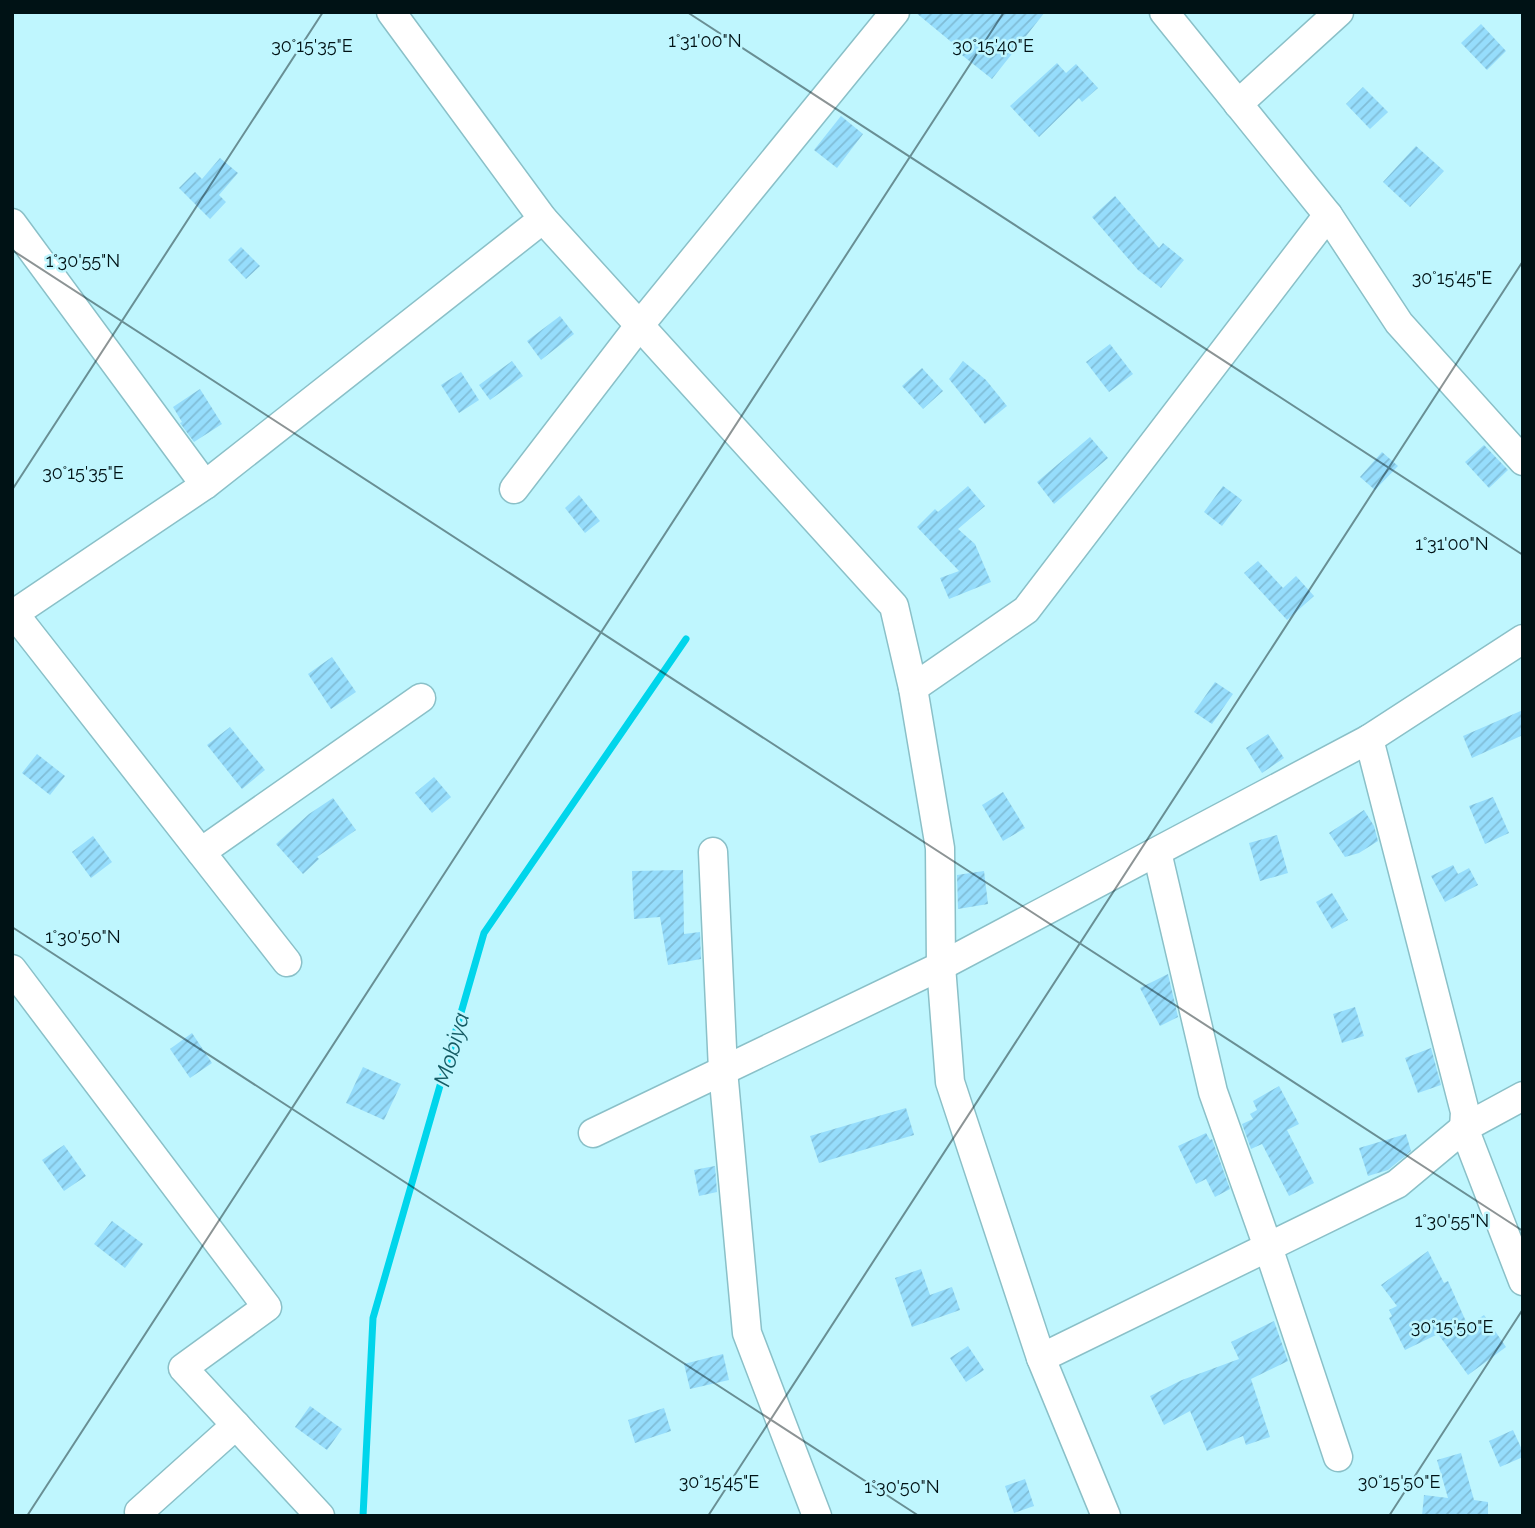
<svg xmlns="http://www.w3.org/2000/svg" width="1535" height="1528" font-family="Raleway,sans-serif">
	<defs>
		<pattern id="building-hatch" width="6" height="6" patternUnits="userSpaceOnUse" patternTransform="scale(1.75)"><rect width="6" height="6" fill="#96ddfc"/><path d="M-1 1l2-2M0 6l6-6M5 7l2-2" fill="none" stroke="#80bdd7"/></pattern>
	</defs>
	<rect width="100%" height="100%" fill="#bff6fe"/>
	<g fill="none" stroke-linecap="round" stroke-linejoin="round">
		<path stroke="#00d5eb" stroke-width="7" d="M 363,1516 L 373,1318 L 484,933 L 686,639"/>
	</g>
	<g fill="url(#building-hatch)">
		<path d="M 915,12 L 1045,12 L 992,79 L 953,48 L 955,45 Z"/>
		<path d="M 1481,24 L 1506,51 L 1487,70 L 1461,43 Z"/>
		<path d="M 1057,63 L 1066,73 L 1076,64 L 1098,88 L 1082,102 L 1079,98 L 1039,137 L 1010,106 Z"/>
		<path d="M 1363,87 L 1388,112 L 1370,129 L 1346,104 Z"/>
		<path d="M 841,116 L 863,134 L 837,168 L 814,150 Z"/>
		<path d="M 1416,146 L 1444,171 L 1410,207 L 1383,182 Z"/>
		<path d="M 220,158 L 238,173 L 219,195 L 226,202 L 210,219 L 179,188 L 195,172 L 202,179 Z"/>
		<path d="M 1115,196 L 1159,248 L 1163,243 L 1184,260 L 1161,288 L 1138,270 L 1092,217 Z"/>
		<path d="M 241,247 L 260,266 L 246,279 L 228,260 Z"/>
		<path d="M 560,316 L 574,334 L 541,360 L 527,341 Z"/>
		<path d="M 1110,344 L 1133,374 L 1109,392 L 1086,362 Z"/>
		<path d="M 512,361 L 523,376 L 490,400 L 479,385 Z"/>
		<path d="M 963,361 L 986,380 L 1007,406 L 985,424 L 949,379 Z"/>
		<path d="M 922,368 L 943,391 L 923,409 L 902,386 Z"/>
		<path d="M 461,372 L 479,400 L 459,413 L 441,385 Z"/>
		<path d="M 200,389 L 222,424 L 194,442 L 180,423 L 182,422 L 173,407 Z"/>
		<path d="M 1090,437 L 1108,458 L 1054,504 L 1037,482 Z"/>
		<path d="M 1484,445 L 1508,470 L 1489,488 L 1465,462 Z"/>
		<path d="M 1382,452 L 1398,466 L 1375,490 L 1360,477 Z"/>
		<path d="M 968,486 L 985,506 L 958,529 L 975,544 L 991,582 L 949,599 L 940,578 L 959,571 L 917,527 L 935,509 L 938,512 Z"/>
		<path d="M 1223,486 L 1242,500 L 1222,526 L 1204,512 Z"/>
		<path d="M 579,495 L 600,521 L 585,533 L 565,508 Z"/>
		<path d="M 1258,561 L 1283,588 L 1296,576 L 1314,596 L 1287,620 L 1244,573 Z"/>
		<path d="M 332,657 L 356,692 L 331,709 L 308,674 Z"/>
		<path d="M 1215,682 L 1233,694 L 1212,724 L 1194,712 Z"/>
		<path d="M 1523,710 L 1523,735 L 1472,758 L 1463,736 Z"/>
		<path d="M 230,727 L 265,770 L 242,789 L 207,745 Z"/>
		<path d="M 1268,734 L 1284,758 L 1262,773 L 1246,748 Z"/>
		<path d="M 37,754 L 65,776 L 50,795 L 22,773 Z"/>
		<path d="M 434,777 L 451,797 L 432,813 L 415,793 Z"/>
		<path d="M 1003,792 L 1025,828 L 1003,841 L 982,805 Z"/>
		<path d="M 1493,797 L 1509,833 L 1485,844 L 1469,806 Z"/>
		<path d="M 333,798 L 356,830 L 317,857 L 319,859 L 303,874 L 276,844 L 309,814 Z"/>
		<path d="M 1364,810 L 1374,826 L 1378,841 L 1359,853 L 1345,857 L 1329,833 Z"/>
		<path d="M 1277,835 L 1288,873 L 1260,881 L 1249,843 Z"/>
		<path d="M 93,836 L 112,862 L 91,878 L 72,852 Z"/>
		<path d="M 1453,865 L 1458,874 L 1469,868 L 1478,885 L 1445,902 L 1431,876 Z"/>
		<path d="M 683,870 L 684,934 L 700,932 L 701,959 L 668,965 L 660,917 L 634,919 L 632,871 Z"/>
		<path d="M 984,871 L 988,904 L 958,909 L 957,875 Z"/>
		<path d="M 1332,893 L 1348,920 L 1332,929 L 1316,902 Z"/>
		<path d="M 1168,974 L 1178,1017 L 1160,1026 L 1140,988 Z"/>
		<path d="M 1355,1007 L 1364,1036 L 1342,1043 L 1333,1014 Z"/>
		<path d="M 192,1033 L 212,1063 L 190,1078 L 170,1049 Z"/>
		<path d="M 1431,1048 L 1441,1085 L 1418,1093 L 1405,1058 Z"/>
		<path d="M 363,1067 L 401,1084 L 384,1120 L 346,1103 Z"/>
		<path d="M 1279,1086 L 1299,1124 L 1287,1130 L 1314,1183 L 1289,1196 L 1262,1144 L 1251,1149 L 1242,1124 L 1253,1119 L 1250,1114 L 1257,1110 L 1253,1101 Z"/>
		<path d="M 906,1108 L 914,1135 L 819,1163 L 810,1136 Z"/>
		<path d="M 1206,1133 L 1210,1140 L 1212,1139 L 1230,1189 L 1215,1197 L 1206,1179 L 1196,1184 L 1178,1146 Z"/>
		<path d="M 1406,1134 L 1411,1151 L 1388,1170 L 1368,1176 L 1359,1148 Z"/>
		<path d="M 64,1145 L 86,1176 L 64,1191 L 42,1160 Z"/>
		<path d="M 715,1166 L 717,1192 L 699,1196 L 694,1170 Z"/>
		<path d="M 112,1221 L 143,1244 L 125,1268 L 94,1244 Z"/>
		<path d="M 1428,1251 L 1444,1283 L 1448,1281 L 1468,1326 L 1484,1315 L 1506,1347 L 1468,1375 L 1438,1334 L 1405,1350 L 1389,1318 L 1392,1316 L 1389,1310 L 1397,1306 L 1381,1285 Z"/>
		<path d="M 921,1269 L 930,1295 L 952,1287 L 960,1310 L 912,1327 L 895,1278 Z"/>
		<path d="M 1274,1321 L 1288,1361 L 1251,1379 L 1270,1437 L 1246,1445 L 1243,1436 L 1207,1451 L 1190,1411 L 1164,1425 L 1150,1396 L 1182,1380 L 1239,1359 L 1231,1342 Z"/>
		<path d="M 968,1346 L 984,1370 L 966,1382 L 950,1358 Z"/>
		<path d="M 723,1354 L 729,1380 L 690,1389 L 684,1364 Z"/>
		<path d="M 310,1406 L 342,1429 L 327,1450 L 295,1427 Z"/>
		<path d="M 664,1408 L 671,1431 L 635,1443 L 628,1420 Z"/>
		<path d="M 1513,1430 L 1523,1452 L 1523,1457 L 1500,1467 L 1489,1441 Z"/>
		<path d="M 1461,1453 L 1474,1500 L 1488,1502 L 1488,1516 L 1422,1516 L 1424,1495 L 1448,1498 L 1437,1460 Z"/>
		<path d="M 1025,1479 L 1034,1506 L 1014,1513 L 1005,1486 Z"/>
	</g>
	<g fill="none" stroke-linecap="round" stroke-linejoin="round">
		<defs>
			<g id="minor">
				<path d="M 391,12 L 543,219 L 894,606 L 913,688 L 940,848 L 941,966 L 950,1082 L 1041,1358 L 1106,1516"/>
				<path d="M 1164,12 L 1328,215 L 1399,323 L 1523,461"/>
				<path d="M 1238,104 L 1339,12"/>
				<path d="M 12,223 L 205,485"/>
				<path d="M 514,489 L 639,326 L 895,12"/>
				<path d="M 12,611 L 287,962"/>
				<path d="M 12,615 L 205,485 L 543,219"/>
				<path d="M 913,688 L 1026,610 L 1328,215"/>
				<path d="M 1369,739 L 1465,1112 L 1464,1128 L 1523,1281"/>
				<path d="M 201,852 L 421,698"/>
				<path d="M 713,852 L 723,1070 L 747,1333 L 817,1516"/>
				<path d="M 1157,852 L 1213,1092 L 1268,1247 L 1338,1457"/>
				<path d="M 12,969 L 267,1307 L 183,1368 L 320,1516"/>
				<path d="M 593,1133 L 941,966 L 1369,739 L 1523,639"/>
				<path d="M 1041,1358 L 1397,1184 L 1464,1128 L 1523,1096"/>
				<path d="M 139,1512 L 236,1425"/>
			</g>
		</defs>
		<use href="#minor" stroke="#8ac0c8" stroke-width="31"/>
		<use href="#minor" stroke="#fff" stroke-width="28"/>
	</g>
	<path fill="none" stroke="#001215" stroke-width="2" stroke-opacity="0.45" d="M 687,12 L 1523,555M 12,250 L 1523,1231M 12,490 L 323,12M 12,927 L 919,1516M 27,1516 L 1004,12M 708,1516 L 1523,261M 1389,1516 L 1523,1309"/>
	<g text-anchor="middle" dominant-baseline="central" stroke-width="5" stroke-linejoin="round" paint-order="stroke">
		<g font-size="23" font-style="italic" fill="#155b64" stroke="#bff6fe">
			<text transform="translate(451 1049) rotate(-74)">Mobiya</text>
		</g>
	</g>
	<g font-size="18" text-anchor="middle" fill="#001215" stroke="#bff6fe" stroke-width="5" stroke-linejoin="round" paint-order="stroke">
		<text x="705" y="47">1°31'00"N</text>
		<text x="312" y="52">30°15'35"E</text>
		<text x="993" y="52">30°15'40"E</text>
		<text x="83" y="267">1°30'55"N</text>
		<text x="1452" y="284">30°15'45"E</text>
		<text x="83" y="479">30°15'35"E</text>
		<text x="1452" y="550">1°31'00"N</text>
		<text x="83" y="943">1°30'50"N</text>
		<text x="1452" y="1227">1°30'55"N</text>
		<text x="1452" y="1333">30°15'50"E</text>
		<text x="719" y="1488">30°15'45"E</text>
		<text x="1399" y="1488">30°15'50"E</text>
		<text x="902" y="1493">1°30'50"N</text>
	</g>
	<rect width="1535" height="1528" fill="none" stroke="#001215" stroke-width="28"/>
</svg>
